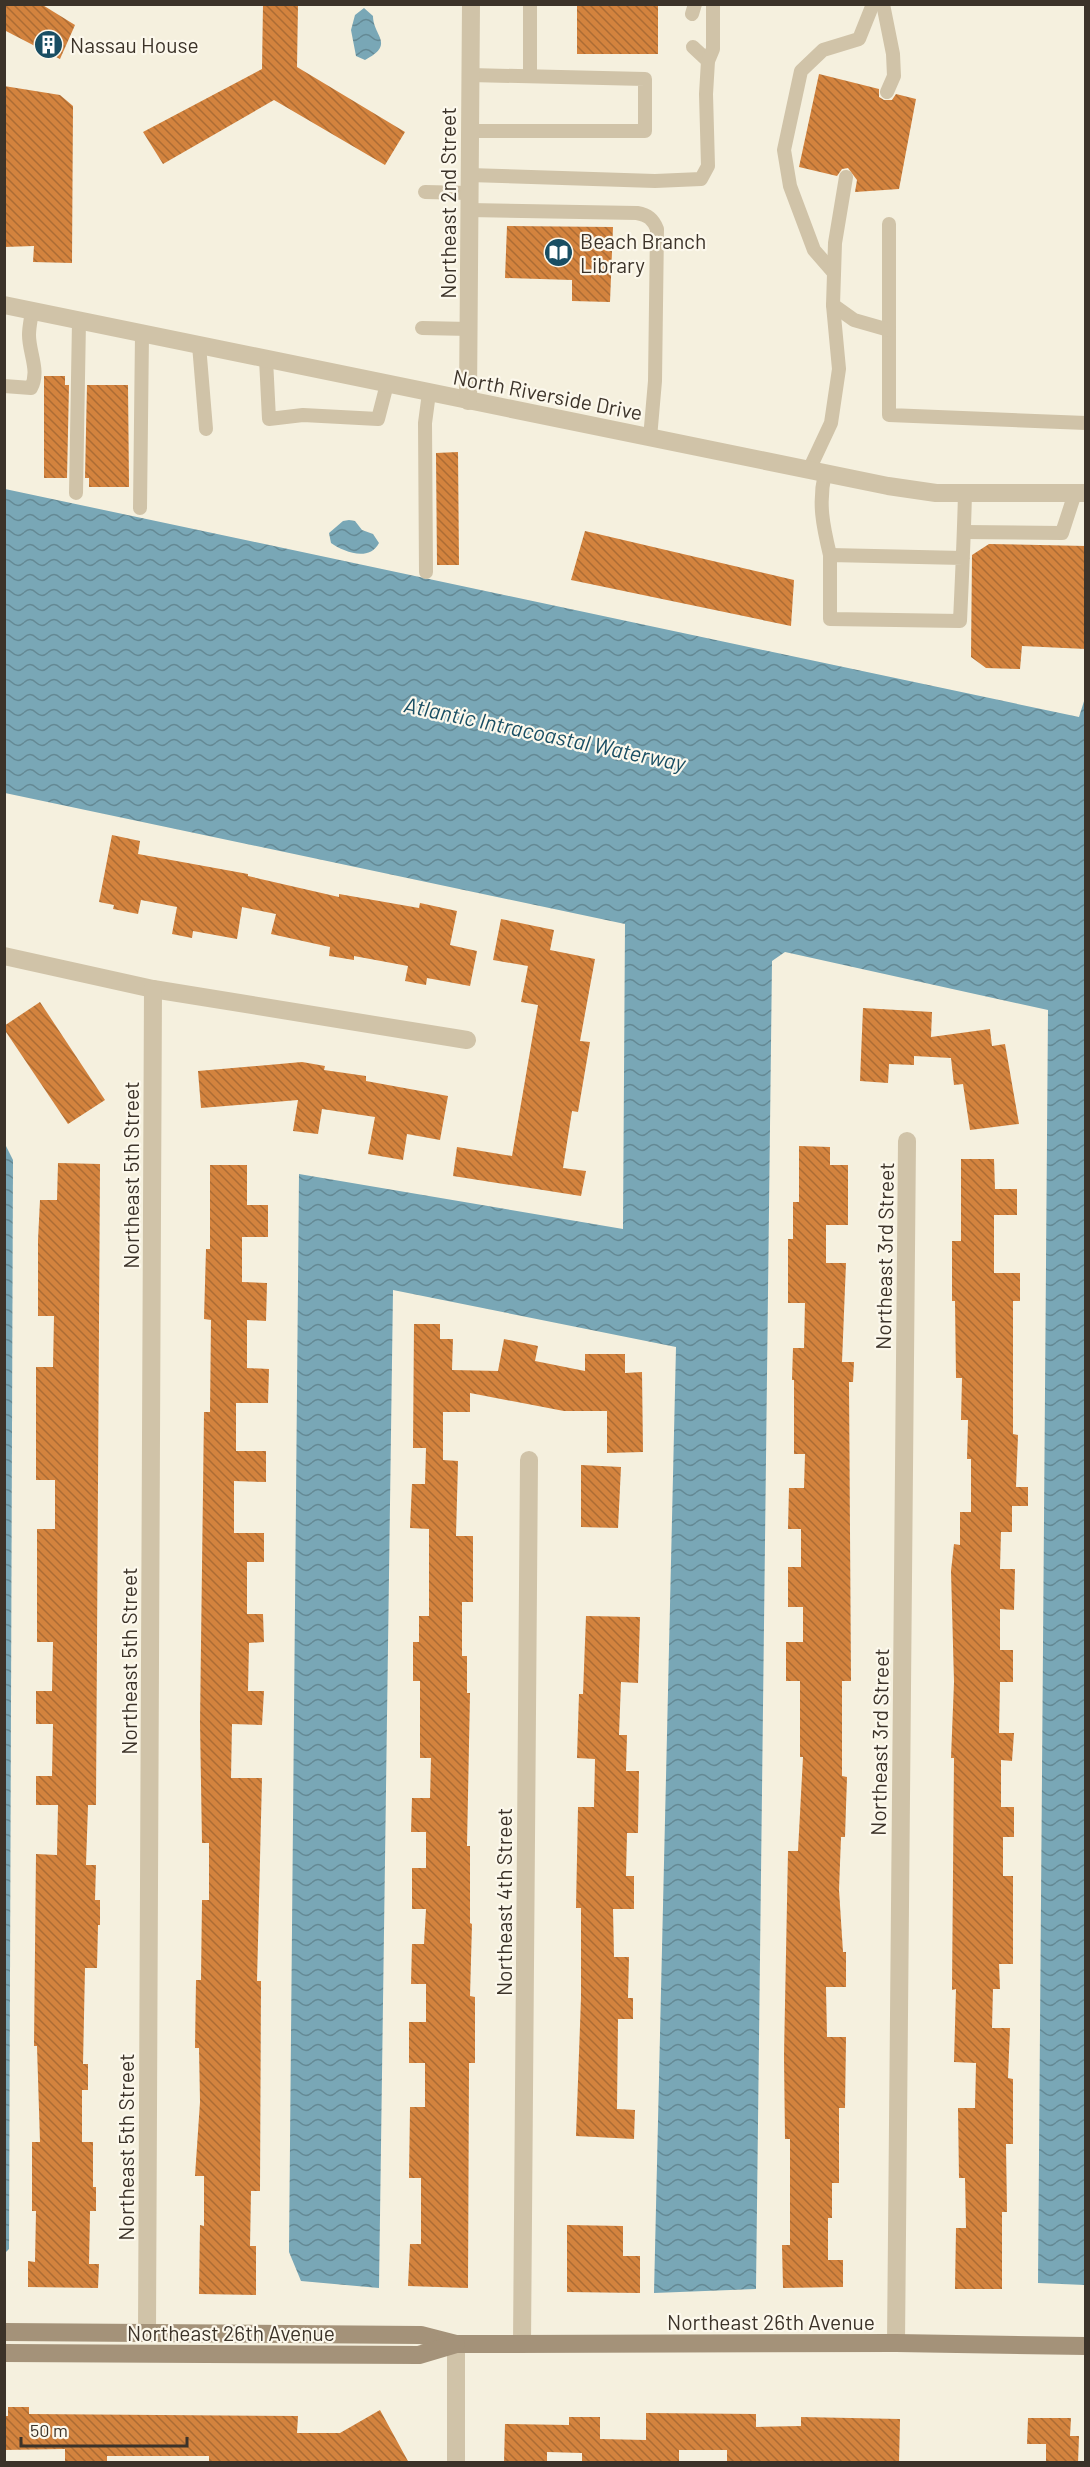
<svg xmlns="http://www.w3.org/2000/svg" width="1090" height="2467" font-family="Barlow,sans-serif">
	<defs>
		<pattern id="water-waves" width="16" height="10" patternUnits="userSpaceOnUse" patternTransform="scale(1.5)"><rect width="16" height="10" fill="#79a7b6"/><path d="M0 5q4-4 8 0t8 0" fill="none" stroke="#648994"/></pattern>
		<pattern id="building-back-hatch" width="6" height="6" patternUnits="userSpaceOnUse" patternTransform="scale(1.5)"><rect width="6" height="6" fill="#d3833e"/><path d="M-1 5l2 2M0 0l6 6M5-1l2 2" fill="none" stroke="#ac6c34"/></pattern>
	</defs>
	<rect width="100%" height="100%" fill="#f5f0de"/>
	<g fill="url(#water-waves)">
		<path d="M 364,8 L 373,16 C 373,36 396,44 365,60 L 356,56 L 351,30 L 355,15 Z"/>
		<path d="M 5,489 L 1079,717 L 1085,698 L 1085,2285 L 1038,2283 L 1048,1010 L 785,952 L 772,961 L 756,2289 L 654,2293 L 676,1347 L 393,1290 L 379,2288 L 301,2281 L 289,2252 L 299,1174 L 623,1229 L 625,924 L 5,793 Z"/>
		<path d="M 349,520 L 355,521 L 362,530 L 373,534 L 379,543 C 369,562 344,552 331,543 L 329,533 L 343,521 Z"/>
		<path d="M 5,1144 L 13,1160 L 9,2249 L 5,2253 Z"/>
	</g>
	<g fill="url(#building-back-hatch)">
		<path d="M 4,4 L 41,4 L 75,25 L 60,59 L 4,30 Z"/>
		<path d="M 263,4 L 298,4 L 297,67 L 405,132 L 385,165 L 274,100 L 163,164 L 143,132 L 262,69 Z"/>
		<rect x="577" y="4" width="81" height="50"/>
		<path d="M 819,74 L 879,89 L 879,97 L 884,100 L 892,100 L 896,94 L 916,99 L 899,189 L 855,192 L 857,180 L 848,168 L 842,169 L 837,176 L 799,167 Z"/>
		<path d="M 4,86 L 60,95 L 73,106 L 72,263 L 33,262 L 34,246 L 4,247 Z"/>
		<path d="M 507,226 L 613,227 L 610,302 L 572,301 L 572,280 L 505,278 Z"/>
		<path d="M 44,376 L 65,376 L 65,385 L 69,385 L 67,478 L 44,478 Z"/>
		<path d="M 87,385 L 128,385 L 129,487 L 89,487 L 89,478 L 85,478 Z"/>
		<path d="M 458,452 L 459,565 L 437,565 L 436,453 Z"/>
		<path d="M 585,531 L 794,580 L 791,626 L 571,580 Z"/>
		<path d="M 989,544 L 1086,546 L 1086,649 L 1022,646 L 1020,669 L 986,668 L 971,657 L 972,555 Z"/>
		<path d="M 112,835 L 140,841 L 138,854 L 248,874 L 248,876 L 339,897 L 339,894 L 419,908 L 420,903 L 457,911 L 450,945 L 477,951 L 470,986 L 427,978 L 426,985 L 405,981 L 408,966 L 354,956 L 354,960 L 329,956 L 330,947 L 271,934 L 276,914 L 242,907 L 237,939 L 193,931 L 192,938 L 172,934 L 177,907 L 141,900 L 138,914 L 113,909 L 114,905 L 99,902 Z"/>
		<path d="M 501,919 L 554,930 L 550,950 L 595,959 L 580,1041 L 590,1042 L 578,1112 L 572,1111 L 563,1168 L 586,1171 L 581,1196 L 453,1176 L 457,1147 L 512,1156 L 538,1005 L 521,1002 L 528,966 L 493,960 Z"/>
		<path d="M 40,1002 L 105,1100 L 68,1124 L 4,1029 L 4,1026 Z"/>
		<path d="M 863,1008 L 932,1012 L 931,1037 L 990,1029 L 992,1046 L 1005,1044 L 1019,1124 L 970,1130 L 963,1084 L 954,1085 L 951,1058 L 914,1056 L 914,1065 L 889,1064 L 888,1083 L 860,1081 Z"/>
		<path d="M 302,1062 L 325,1066 L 324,1070 L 366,1076 L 366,1081 L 448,1096 L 440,1140 L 407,1134 L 403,1160 L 368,1154 L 375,1117 L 322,1109 L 318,1134 L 293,1131 L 298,1100 L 201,1108 L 198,1071 Z"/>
		<path d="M 799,1146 L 830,1147 L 830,1165 L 848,1165 L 848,1225 L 826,1225 L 826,1263 L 846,1263 L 842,1362 L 854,1362 L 853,1382 L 849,1382 L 851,1681 L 842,1681 L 842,1776 L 847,1777 L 845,1837 L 841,1837 L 839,1890 L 843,1952 L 846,1952 L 846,1987 L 826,1987 L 827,2037 L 846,2037 L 845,2108 L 839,2108 L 839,2183 L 832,2183 L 832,2218 L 828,2218 L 828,2260 L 843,2260 L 843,2287 L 783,2288 L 782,2245 L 790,2245 L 790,2139 L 785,2139 L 784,2056 L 788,1851 L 798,1851 L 803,1757 L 800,1757 L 800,1681 L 786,1681 L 786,1642 L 803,1642 L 803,1607 L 788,1607 L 788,1567 L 801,1567 L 801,1529 L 788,1529 L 789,1488 L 804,1488 L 805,1454 L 794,1454 L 794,1380 L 792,1380 L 793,1348 L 804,1348 L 805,1303 L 788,1303 L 788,1239 L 793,1239 L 793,1202 L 799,1202 Z"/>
		<path d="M 961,1159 L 994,1159 L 995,1189 L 1017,1189 L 1017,1215 L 994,1215 L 994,1273 L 1020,1273 L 1020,1301 L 1013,1301 L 1013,1434 L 1018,1435 L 1016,1487 L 1028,1487 L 1028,1506 L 1012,1506 L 1012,1532 L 1001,1532 L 1000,1569 L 1015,1569 L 1014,1610 L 1000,1609 L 1000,1650 L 1013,1650 L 1013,1682 L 1000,1682 L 999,1733 L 1014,1733 L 1012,1761 L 1001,1760 L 1001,1807 L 1014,1807 L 1014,1837 L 1003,1837 L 1003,1876 L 1013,1876 L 1013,1964 L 999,1964 L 1000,1989 L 993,1989 L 992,2028 L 1010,2028 L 1008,2078 L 1013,2079 L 1013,2144 L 1006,2144 L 1007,2212 L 1002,2212 L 1002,2289 L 955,2289 L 956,2228 L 966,2228 L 965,2178 L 959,2178 L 958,2108 L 975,2108 L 976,2063 L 954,2062 L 956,1989 L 952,1990 L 954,1758 L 951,1758 L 954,1682 L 951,1571 L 954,1544 L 960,1545 L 960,1512 L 971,1512 L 971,1459 L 967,1459 L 968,1420 L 961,1420 L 962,1378 L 956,1378 L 955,1301 L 952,1301 L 952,1241 L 961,1241 Z"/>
		<path d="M 58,1163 L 100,1164 L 96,1805 L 88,1805 L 86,1865 L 96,1865 L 95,1900 L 100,1900 L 100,1925 L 98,1925 L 97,1968 L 85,1968 L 83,2064 L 88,2064 L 88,2090 L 82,2090 L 82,2142 L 93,2142 L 93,2187 L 96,2187 L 96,2211 L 90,2211 L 89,2264 L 99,2264 L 98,2288 L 28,2287 L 28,2261 L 35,2262 L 36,2211 L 32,2211 L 32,2142 L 40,2142 L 37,2046 L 34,2046 L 36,1854 L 57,1855 L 58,1805 L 36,1805 L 36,1776 L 52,1776 L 53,1724 L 36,1724 L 36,1691 L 52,1691 L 53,1642 L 37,1642 L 37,1529 L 55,1529 L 55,1480 L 36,1480 L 36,1367 L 53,1367 L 54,1316 L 38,1316 L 38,1240 L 40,1200 L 57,1200 Z"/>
		<path d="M 210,1165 L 247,1165 L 247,1205 L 268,1205 L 268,1237 L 242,1237 L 242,1282 L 267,1283 L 266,1321 L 247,1320 L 247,1368 L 269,1369 L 268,1403 L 236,1403 L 236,1451 L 266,1451 L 266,1482 L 234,1481 L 234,1533 L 264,1533 L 264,1562 L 247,1562 L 247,1614 L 263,1614 L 264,1642 L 249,1643 L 248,1691 L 264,1691 L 262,1725 L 232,1724 L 231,1778 L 262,1778 L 257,1981 L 261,1981 L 260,2191 L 251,2191 L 250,2246 L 256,2246 L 256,2295 L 199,2294 L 200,2225 L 204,2226 L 204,2176 L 195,2176 L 200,2102 L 199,2048 L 195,2048 L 196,1980 L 201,1980 L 202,1900 L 209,1900 L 209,1843 L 202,1843 L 200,1723 L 204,1412 L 210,1412 L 211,1320 L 204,1319 L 206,1249 L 210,1249 Z"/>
		<path d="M 414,1324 L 440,1324 L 440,1339 L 453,1339 L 452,1370 L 498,1371 L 504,1339 L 538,1346 L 535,1361 L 585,1371 L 585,1354 L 625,1354 L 625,1373 L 642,1372 L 643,1452 L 607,1453 L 607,1411 L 564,1411 L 470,1393 L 470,1412 L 443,1412 L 443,1460 L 458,1461 L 456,1536 L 473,1536 L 473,1602 L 462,1602 L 462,1656 L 467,1656 L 467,1693 L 470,1693 L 467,1846 L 470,1846 L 470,1923 L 472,1924 L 470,1996 L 475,1997 L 475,2063 L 469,2063 L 468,2288 L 408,2286 L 410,2244 L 421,2244 L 421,2178 L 409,2178 L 410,2107 L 425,2107 L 425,2063 L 409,2063 L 409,2022 L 426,2022 L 426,1984 L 411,1984 L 412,1944 L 424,1944 L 426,1909 L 412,1909 L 412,1868 L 426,1868 L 426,1832 L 411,1832 L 412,1798 L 430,1798 L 431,1758 L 420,1758 L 420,1681 L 413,1681 L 413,1642 L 419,1642 L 419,1616 L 429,1616 L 429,1529 L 410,1528 L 412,1484 L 425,1484 L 426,1448 L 413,1448 Z"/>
		<path d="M 581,1465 L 621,1467 L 618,1528 L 581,1527 Z"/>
		<path d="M 586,1616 L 640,1617 L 638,1683 L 621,1682 L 619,1735 L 627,1735 L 626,1771 L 639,1771 L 638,1833 L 627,1833 L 626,1876 L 634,1876 L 634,1909 L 613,1909 L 614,1957 L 629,1957 L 628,1998 L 633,1998 L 633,2019 L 618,2019 L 617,2109 L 635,2110 L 634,2139 L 576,2136 L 581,1998 L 581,1908 L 576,1908 L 578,1807 L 594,1807 L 595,1759 L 577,1758 L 579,1694 L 583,1694 Z"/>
		<path d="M 567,2225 L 623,2226 L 623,2256 L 640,2256 L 640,2293 L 567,2292 Z"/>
		<path d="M 8,2407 L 29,2407 L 29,2414 L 298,2416 L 297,2433 L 340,2433 L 380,2410 L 409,2463 L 209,2463 L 209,2456 L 107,2456 L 107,2463 L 65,2463 L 65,2449 L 4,2450 L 4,2416 L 8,2416 Z"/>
		<path d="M 646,2413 L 756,2414 L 756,2427 L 801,2426 L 801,2417 L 900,2419 L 899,2463 L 727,2463 L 727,2450 L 679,2450 L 679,2463 L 582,2463 L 582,2453 L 547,2452 L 547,2463 L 504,2463 L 505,2424 L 569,2425 L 569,2417 L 600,2417 L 600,2439 L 646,2440 Z"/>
		<path d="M 1028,2418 L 1071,2418 L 1070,2436 L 1079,2436 L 1078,2463 L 1046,2463 L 1046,2444 L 1027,2444 Z"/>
	</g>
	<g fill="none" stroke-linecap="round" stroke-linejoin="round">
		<g stroke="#d0c3a8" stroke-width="14">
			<path d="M 883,4 L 893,54 L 894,76 L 887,92"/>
			<path d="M 692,14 L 695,4"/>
			<path d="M 693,47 L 708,61"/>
			<path d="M 530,75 L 530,4"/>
			<path d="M 470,131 L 645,131 L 645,79 L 470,75"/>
			<path d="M 469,175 L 655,181 L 701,179 L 708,166 L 706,94 L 708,61 L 713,49 L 713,4"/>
			<path d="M 425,192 L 470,193"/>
			<path d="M 469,210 L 637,213 C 648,215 653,219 657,229 L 655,381 L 650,438"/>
			<path d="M 889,224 L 889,415 L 1086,423"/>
			<path d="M 834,273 L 814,250 L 790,186 L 784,150 L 801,71 L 823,50 L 859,39 L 873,4"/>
			<path d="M 833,305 L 854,320 L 889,330"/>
			<path d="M 422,328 L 469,329"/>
			<path d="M 199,345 L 206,429"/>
			<path d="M 266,359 L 269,419 L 303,415 L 378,419 L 387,384"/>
			<path d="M 4,386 L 31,388 C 40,371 29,353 29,335 C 29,327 31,319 32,311"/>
			<path d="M 809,470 L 831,423 L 839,369 L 833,305 L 835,243 L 846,177"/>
			<path d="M 825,473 C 818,503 823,526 830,555"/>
			<path d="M 76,493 L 79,321"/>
			<path d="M 140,508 L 142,334"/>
			<path d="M 964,532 L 1062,533 L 1075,493"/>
			<path d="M 963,558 L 830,555 L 830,619 L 960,621 C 962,578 964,536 965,493"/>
			<path d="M 426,572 L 425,423 L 429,393"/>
		</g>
		<g stroke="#d0c3a8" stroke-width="18">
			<path d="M 4,305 L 888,486 L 936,493 L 1086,493"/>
			<path d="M 468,401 L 471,4"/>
			<path d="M 4,956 L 153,989 L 467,1040"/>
			<path d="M 147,2333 L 153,989"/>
			<path d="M 896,2343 L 907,1141"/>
			<path d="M 522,2344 L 529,1460"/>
			<path d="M 456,2462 L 456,2344"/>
		</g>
		<g stroke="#a49279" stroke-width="18">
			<path d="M 4,2332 L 421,2335 L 456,2344 L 896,2343 L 1086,2346"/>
			<path d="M 4,2353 L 419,2355 L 456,2344"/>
		</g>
	</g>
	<defs>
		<symbol id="building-disc" viewBox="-11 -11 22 22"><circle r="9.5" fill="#194e63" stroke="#fcf8ec"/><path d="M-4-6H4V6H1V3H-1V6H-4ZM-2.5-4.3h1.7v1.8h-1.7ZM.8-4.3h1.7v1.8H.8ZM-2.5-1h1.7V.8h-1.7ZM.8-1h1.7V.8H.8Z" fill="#fff"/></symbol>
		<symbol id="library-disc" viewBox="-11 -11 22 22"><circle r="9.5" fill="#194e63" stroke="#fcf8ec"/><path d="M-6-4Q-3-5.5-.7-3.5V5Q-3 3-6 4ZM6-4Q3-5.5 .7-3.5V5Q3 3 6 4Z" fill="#fff"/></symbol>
	</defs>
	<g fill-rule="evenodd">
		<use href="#building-disc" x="32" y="28" width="33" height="33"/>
		<use href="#library-disc" x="542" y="236" width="33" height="33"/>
	</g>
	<g text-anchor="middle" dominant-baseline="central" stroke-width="4.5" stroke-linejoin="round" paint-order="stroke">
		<g font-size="21" fill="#3c3329" stroke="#fcf8ec" text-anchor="start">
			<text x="70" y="44">Nassau House</text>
			<text x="580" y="240">Beach Branch<tspan x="580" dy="24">Library</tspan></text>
		</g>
		<g font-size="21" fill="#3c3329" stroke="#fcf8ec">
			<text transform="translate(447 203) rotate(-90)">Northeast 2nd Street</text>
			<text transform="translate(548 394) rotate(11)">North Riverside Drive</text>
			<text transform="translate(130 1175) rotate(-90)">Northeast 5th Street</text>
			<text transform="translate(884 1256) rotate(-89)">Northeast 3rd Street</text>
			<text transform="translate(128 1661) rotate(-90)">Northeast 5th Street</text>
			<text transform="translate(879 1742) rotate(-89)">Northeast 3rd Street</text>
			<text transform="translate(503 1902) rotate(-90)">Northeast 4th Street</text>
			<text transform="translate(125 2147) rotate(-90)">Northeast 5th Street</text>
			<text x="771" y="2321">Northeast 26th Avenue</text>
			<text x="231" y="2332">Northeast 26th Avenue</text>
		</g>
		<g font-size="22" font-style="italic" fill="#194e63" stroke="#fcf8ec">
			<text transform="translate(545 733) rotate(12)">Atlantic Intracoastal Waterway</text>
		</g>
	</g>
	<rect width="1090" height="2467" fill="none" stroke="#3c3329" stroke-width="12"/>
	<path d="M21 2437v9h166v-9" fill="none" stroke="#3c3329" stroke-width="3"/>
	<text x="30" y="2437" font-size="18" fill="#3c3329" stroke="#fcf8ec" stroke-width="4.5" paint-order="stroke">50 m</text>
</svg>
